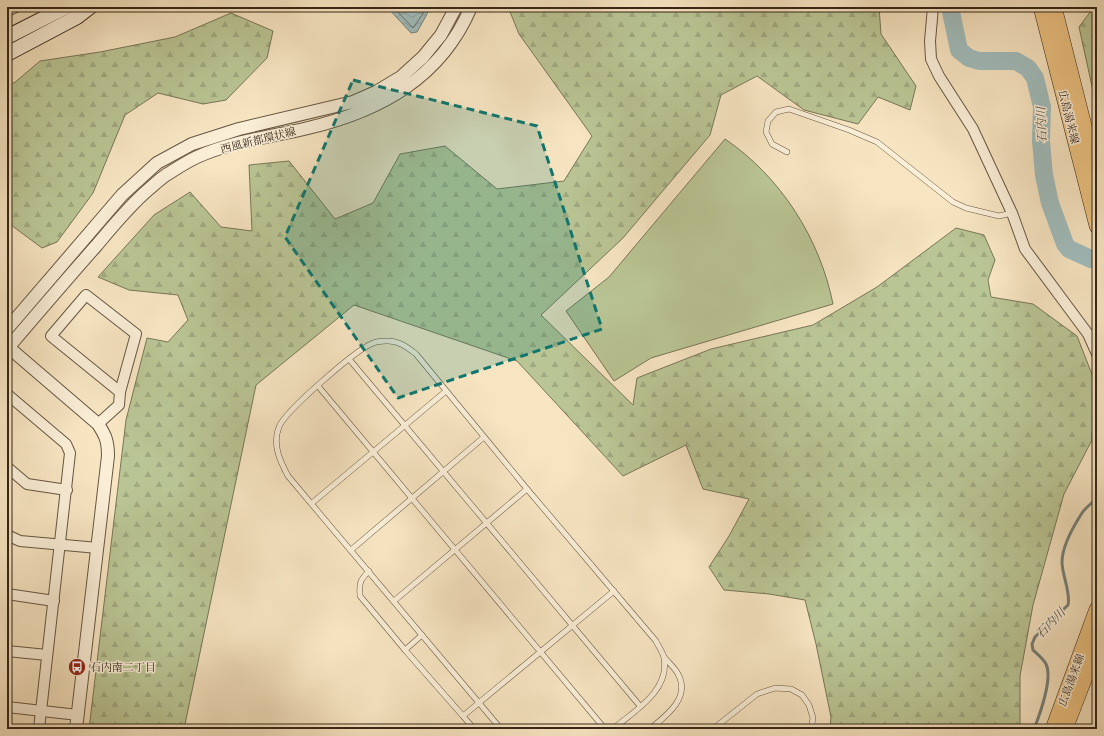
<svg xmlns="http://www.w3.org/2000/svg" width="1104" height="736" font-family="'Libre Caslon Text','Noto Serif JP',serif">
	<defs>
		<pattern id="forest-firs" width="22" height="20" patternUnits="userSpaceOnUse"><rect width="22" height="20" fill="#bac595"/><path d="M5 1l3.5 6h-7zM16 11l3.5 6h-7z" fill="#a0a980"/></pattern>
		<pattern id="water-waves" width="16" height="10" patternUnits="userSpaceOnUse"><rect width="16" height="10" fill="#a1bdbd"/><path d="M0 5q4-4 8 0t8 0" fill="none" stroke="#8ba2a2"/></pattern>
	</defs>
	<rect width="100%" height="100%" fill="#f7e5c2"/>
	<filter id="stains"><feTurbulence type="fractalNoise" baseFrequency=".005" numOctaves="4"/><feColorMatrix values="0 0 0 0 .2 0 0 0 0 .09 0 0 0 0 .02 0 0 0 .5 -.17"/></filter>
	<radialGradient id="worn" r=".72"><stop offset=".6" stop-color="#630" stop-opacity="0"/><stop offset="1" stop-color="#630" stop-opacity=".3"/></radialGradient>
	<g fill="url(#forest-firs)" stroke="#787656">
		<path d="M 508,7 L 879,7 L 881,34 L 916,86 L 910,110 L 878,97 L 858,124 L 804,110 L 757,76 L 721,95 L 710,135 L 623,238 L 541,315 L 633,405 L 637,378 L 711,349 L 813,325 L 877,287 L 956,228 L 984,235 L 995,260 L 988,280 L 991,297 L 1033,304 L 1077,336 L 1095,382 L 1092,440 L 1064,494 L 1033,605 L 1020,676 L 1020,729 L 830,729 L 831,717 L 816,644 L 805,600 L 769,594 L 724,590 L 709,567 L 729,536 L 749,499 L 703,489 L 686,445 L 623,476 L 517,361 L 354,305 L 256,385 L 184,729 L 89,729 L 126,420 L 147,338 L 168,342 L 188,320 L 178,295 L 129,290 L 98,277 L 154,215 L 190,192 L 221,227 L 252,231 L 249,165 L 289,161 L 335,219 L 373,203 L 400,154 L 445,146 L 497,189 L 564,181 L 592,136 L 519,34 Z"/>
		<path d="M 1094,7 L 1097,7 L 1097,109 L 1079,27 Z"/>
		<path d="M 231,13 L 273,31 L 267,58 L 226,100 L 203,104 L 158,93 L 125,115 L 93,193 L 57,242 L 42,248 L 7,222 L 7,82 L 14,83 L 40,61 L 100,52 L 175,37 Z"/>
	</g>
	<path fill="#bac595" stroke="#787656" d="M 725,139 C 781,177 820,239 833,304 L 651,358 L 614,381 L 566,311 L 609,277 Z"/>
	<path fill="url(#water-waves)" stroke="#76817b" d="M 387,7 L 430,7 L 426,16 L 417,32 L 411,33 Z"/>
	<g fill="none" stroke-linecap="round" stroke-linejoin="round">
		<path stroke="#6b726a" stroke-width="1" d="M 393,7 L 413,28 L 422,15 L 426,7"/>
		<path stroke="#76817b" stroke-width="3" d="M 1034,729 C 1040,714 1053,678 1046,664 C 1043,658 1037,654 1033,650 L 1032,644 L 1035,637 L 1068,605 C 1071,593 1062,575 1062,562 C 1062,546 1073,527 1082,513 C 1085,508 1092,503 1097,498"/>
		<path stroke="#a1bdbd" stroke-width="18" d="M 950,7 L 959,50 L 969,58 L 979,61 L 1016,61 L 1028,68 L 1035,78 L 1042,107 L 1041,141 L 1044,175 L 1050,203 L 1065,244 L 1069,249 L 1091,259"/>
		<defs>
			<g id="service">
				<path d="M 787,152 L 772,144 L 766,132 L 768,121 L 776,112 L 789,109 L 849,130 L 877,142 L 953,202 L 966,208 L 999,216 L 1012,213"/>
				<path d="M 349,359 L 640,706"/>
				<path d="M 318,386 L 605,729"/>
				<path d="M 312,503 L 446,391"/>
				<path d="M 351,550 L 484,437"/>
				<path d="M 369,571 C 360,580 359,583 360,596 L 405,650"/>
				<path d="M 394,601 L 527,489"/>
				<path d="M 422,635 L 405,650 L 463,716"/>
				<path d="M 474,729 L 463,716 L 614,591"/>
				<path d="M 501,729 L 288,476 C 280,461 272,444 279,427 C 285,411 355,351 371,344 C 375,342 382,341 386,341 C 398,340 407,347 416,354 L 527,489 L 656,641 C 658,646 663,652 664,658 C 670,691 634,711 613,729"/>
				<path d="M 650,729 C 666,716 691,698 678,674 C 675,668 668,662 664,657"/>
				<path d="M 713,729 L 757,694 L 775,688 L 791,689 L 802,695 L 809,705 L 813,718 L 811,729"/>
			</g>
			<g id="minor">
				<path d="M 933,7 L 930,41 L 931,59 L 939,76 L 973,129 L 1012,213 L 1025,249 L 1088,334 L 1097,354"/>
				<path d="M 7,11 L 16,7"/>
				<path d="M 7,394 L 66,444 L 70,453 L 39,729"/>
				<path d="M 98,424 L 119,405 L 120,392 L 136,334 L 86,295 L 51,336 L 120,392"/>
				<path d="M 7,467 L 27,484 L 67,490"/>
				<path d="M 7,535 L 20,541 L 98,548"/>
				<path d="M 7,594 L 54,601"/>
				<path d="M 7,651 L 47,655"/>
				<path d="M 7,707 L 78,715"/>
			</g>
			<g id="tertiary">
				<path d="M 7,329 L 122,195 L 157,163 L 192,144 L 239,129 L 353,102 L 376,92 L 401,77 L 423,57 L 441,35 L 456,7"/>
				<path d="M 7,346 L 98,424 C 106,436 108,442 108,456 L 76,729"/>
				<path d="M 7,349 C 36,315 66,280 96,246 C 113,226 129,206 149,189 C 155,184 160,179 166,175 C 176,169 186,162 197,157 C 232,141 271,137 308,128 C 380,111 441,78 471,7"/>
			</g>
			<g id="secondary">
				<path d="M 7,37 L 66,7"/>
				<path d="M 7,54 L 77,17 L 90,7"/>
			</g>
			<g id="primary">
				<path d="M 1041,7 L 1097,226"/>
				<path d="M 1054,7 L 1097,177"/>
				<path d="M 1053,729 L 1097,609"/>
				<path d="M 1065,729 L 1097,646"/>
			</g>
		</defs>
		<use href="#service" stroke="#665642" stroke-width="6"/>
		<use href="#minor" stroke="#665642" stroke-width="12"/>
		<use href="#tertiary" stroke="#665642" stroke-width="14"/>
		<use href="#secondary" stroke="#352618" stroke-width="16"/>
		<use href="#primary" stroke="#352618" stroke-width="16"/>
		<use href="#service" stroke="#faeed7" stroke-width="5"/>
		<use href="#minor" stroke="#faeed7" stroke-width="10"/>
		<use href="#tertiary" stroke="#faeed7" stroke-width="12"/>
		<use href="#secondary" stroke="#faeed7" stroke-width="14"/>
		<use href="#primary" stroke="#ecc281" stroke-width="15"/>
	</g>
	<path fill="#0f766e" fill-opacity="0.2" stroke="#0f766e" stroke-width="3" stroke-dasharray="8 5" stroke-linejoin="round" d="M 353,80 L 537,126 L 602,329 L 398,398 L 285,237 Z"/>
	<defs>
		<symbol id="bus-disc" viewBox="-11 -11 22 22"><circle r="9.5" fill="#8f2418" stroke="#faeed7"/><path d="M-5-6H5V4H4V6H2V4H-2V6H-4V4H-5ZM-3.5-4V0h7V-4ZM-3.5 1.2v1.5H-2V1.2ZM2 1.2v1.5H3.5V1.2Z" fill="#fff"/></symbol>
	</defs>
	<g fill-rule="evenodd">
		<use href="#bus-disc" x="67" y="657" width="20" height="20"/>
	</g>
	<g text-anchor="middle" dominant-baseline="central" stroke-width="3" stroke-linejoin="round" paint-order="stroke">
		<g font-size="11" fill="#352618" stroke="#faeed7">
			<text transform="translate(1069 117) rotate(76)">広島湯来線</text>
			<text transform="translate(258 140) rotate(-14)">西風新都環状線</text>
			<text transform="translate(1071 680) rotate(-70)">広島湯来線</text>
		</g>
		<g font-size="11" fill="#352618" stroke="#faeed7" text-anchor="start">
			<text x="90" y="667">石内南二丁目</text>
		</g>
		<g font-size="12" font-style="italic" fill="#55534a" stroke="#faeed7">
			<text transform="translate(1041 125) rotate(-92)">石内川</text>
			<text transform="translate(1050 623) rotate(-46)">石内川</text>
		</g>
	</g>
	<rect width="1104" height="736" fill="none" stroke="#f7e5c2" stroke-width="24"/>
	<rect x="8" y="8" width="1088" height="720" fill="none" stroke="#352618" stroke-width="2"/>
	<rect x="12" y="12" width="1080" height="712" fill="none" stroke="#352618"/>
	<rect width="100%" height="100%" filter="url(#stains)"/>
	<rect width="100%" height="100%" fill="url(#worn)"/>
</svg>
